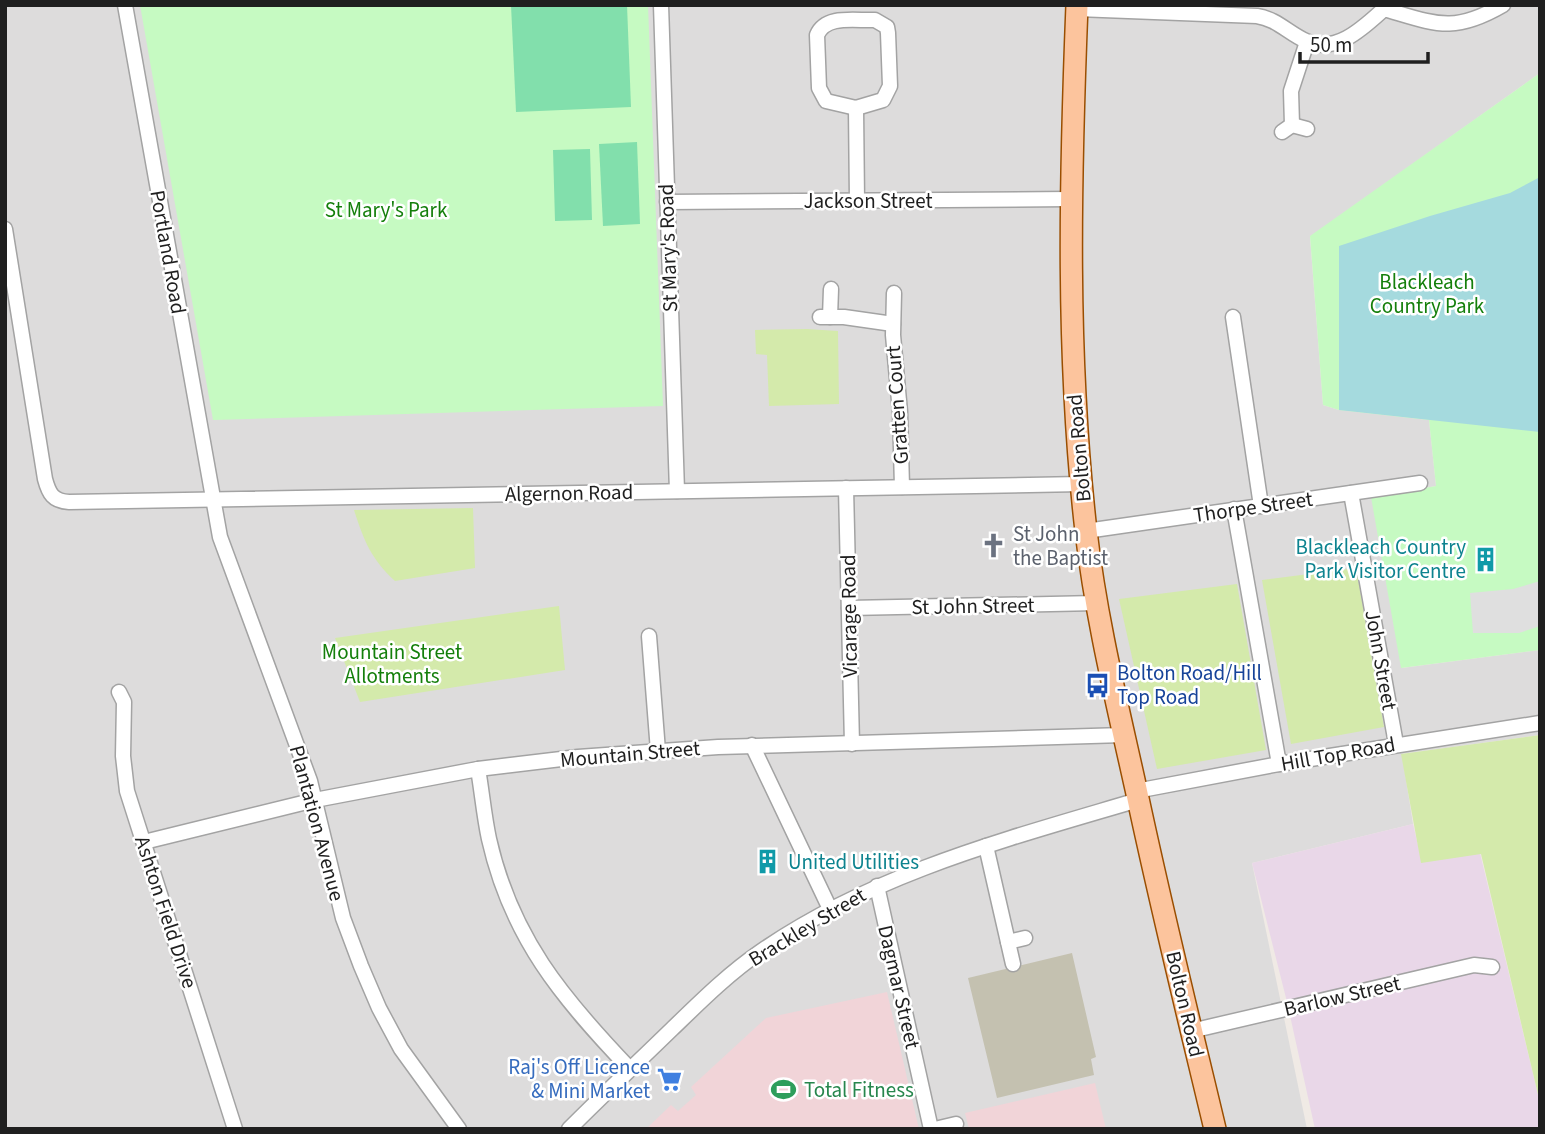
<svg xmlns="http://www.w3.org/2000/svg" width="1545" height="1134" font-family="'Source Sans 3',sans-serif">
	<rect width="100%" height="100%" fill="#f0eae5"/>
	<path fill="#dddcdc" d="M 5,5 L 1540,5 L 1540,73 L 1310,237 L 1323,405 L 1339,410 L 1429,420 L 1436,486 L 1372,497 L 1402,668 L 1540,650 L 1540,735 L 1402,754 L 1413,824 L 1252,863 L 1307,1129 L 5,1129 Z"/>
	<g fill="#f1d4d8">
		<path d="M 887,992 L 919,1129 L 646,1129 L 671,1105 L 678,1111 L 696,1095 L 691,1087 L 766,1018 Z"/>
		<path d="M 1095,1083 L 1106,1129 L 969,1129 L 965,1113 Z"/>
	</g>
	<path fill="#e9d7e8" d="M 1413,824 L 1422,862 L 1480,853 L 1540,1103 L 1540,1129 L 1315,1129 L 1287,1002 L 1252,863 Z"/>
	<path fill="#c4c1b0" d="M 1072,953 L 1096,1057 L 1091,1059 L 1094,1075 L 997,1098 L 968,978 Z"/>
	<g fill="#d4eaab">
		<path d="M 807,329 L 838,331 L 839,404 L 769,406 L 767,355 L 756,354 L 755,330 Z"/>
		<path d="M 473,508 L 475,568 L 395,581 C 371,559 364,541 354,510 Z"/>
		<path d="M 1356,568 L 1384,727 L 1291,744 L 1262,580 Z"/>
		<path d="M 1237,584 L 1266,750 L 1157,769 L 1119,599 Z"/>
		<path d="M 559,606 L 565,670 L 360,702 L 335,638 Z"/>
		<path d="M 1540,735 L 1540,1103 L 1481,854 L 1421,863 L 1401,754 Z"/>
	</g>
	<g fill="#c6fac2">
		<path d="M 140,5 L 648,5 L 663,406 L 213,420 Z"/>
		<path d="M 1540,73 L 1540,650 L 1401,668 L 1371,497 L 1436,486 L 1429,420 L 1339,410 L 1323,405 L 1310,236 Z"/>
	</g>
	<g fill="#82dfac">
		<path d="M 511,5 L 627,5 L 631,107 L 516,112 Z"/>
		<path d="M 637,142 L 640,224 L 603,226 L 599,144 Z"/>
		<path d="M 590,149 L 592,220 L 555,221 L 553,150 Z"/>
	</g>
	<path fill="#dfdfdf" d="M 1540,581 L 1540,626 L 1519,633 L 1473,633 L 1470,593 L 1513,589 Z"/>
	<path fill="#a5dade" d="M 1540,177 L 1540,432 L 1339,410 L 1339,246 L 1430,216 L 1510,193 Z"/>
	<g fill="none" stroke-linecap="round" stroke-linejoin="round">
		<defs>
			<g id="street">
				<path d="M 125,5 L 220,537 L 310,781 L 343,918 L 361,966 L 379,1008 L 401,1049 L 459,1129"/>
				<path d="M 661,5 L 677,491"/>
				<path d="M 1077,9 L 1257,16 C 1277,19 1288,33 1306,41 C 1336,55 1364,27 1384,9 C 1436,24 1453,34 1503,5"/>
				<path d="M 875,20 L 887,27 L 888,33 L 890,86 L 883,100 L 856,108 L 826,101 L 819,88 L 817,35 C 826,14 856,21 875,20 Z"/>
				<path d="M 856,108 L 857,201"/>
				<path d="M 1292,125 L 1291,91 L 1307,42"/>
				<path d="M 1282,132 L 1292,125 L 1307,129"/>
				<path d="M 667,202 L 1070,199"/>
				<path d="M 5,229 L 45,479 C 49,494 53,501 69,502 L 1082,484"/>
				<path d="M 894,293 L 893,335 L 900,412 L 902,487"/>
				<path d="M 820,317 L 844,317 L 893,324"/>
				<path d="M 830,317 L 831,289"/>
				<path d="M 1233,317 L 1261,506"/>
				<path d="M 846,488 L 852,744"/>
				<path d="M 1351,493 L 1396,744"/>
				<path d="M 1234,509 L 1279,764"/>
				<path d="M 1086,531 L 1420,483"/>
				<path d="M 849,608 L 1097,603"/>
				<path d="M 649,636 L 658,751"/>
				<path d="M 119,692 L 124,702 L 123,756 L 127,791 L 235,1129"/>
				<path d="M 752,745 L 830,909"/>
				<path d="M 478,769 C 482,792 484,816 489,839 C 511,937 562,998 630,1069"/>
				<path d="M 1136,791 L 1279,764 L 1540,723"/>
				<path d="M 144,842 L 315,800 L 478,769 L 578,757 L 718,747 L 1124,735"/>
				<path d="M 986,846 L 1013,964"/>
				<path d="M 877,886 L 931,1129"/>
				<path d="M 1008,942 L 1025,938"/>
				<path d="M 1191,1031 L 1474,965 L 1492,967"/>
				<path d="M 569,1129 C 603,1095 638,1062 672,1029 C 700,1002 728,974 760,952 C 874,873 1007,839 1138,800"/>
				<path d="M 935,1129 L 956,1124"/>
			</g>
			<path id="primary" d="M 1077,5 C 1070,181 1066,356 1086,531 C 1096,618 1117,703 1136,789 C 1160,903 1188,1016 1215,1129"/>
		</defs>
		<use href="#street" stroke="#a3a3a3" stroke-width="17"/>
		<use href="#primary" stroke="#9a4e00" stroke-width="24"/>
		<use href="#street" stroke="#fff" stroke-width="14"/>
		<use href="#primary" stroke="#fcc49d" stroke-width="21"/>
	</g>
	<defs>
		<symbol id="church-bare" viewBox="-9 -9 18 18"><path d="M-1.2-6h2.4v3.5h3.3v2.4h-3.3V6h-2.4V-.1h-3.3v-2.4h3.3Z" fill="#6b7280" stroke="#fff" stroke-width="2.5" paint-order="stroke"/></symbol>
		<symbol id="building-bare" viewBox="-9 -9 18 18"><path d="M-4-6H4V6H1V3H-1V6H-4ZM-2.5-4.3h1.7v1.8h-1.7ZM.8-4.3h1.7v1.8H.8ZM-2.5-1h1.7V.8h-1.7ZM.8-1h1.7V.8H.8Z" fill="#0f9aa8" stroke="#fff" stroke-width="2.5" paint-order="stroke"/></symbol>
		<symbol id="bus-bare" viewBox="-9 -9 18 18"><path d="M-5-6H5V4H4V6H2V4H-2V6H-4V4H-5ZM-3.5-4V0h7V-4ZM-3.5 1.2v1.5H-2V1.2ZM2 1.2v1.5H3.5V1.2Z" fill="#1a4fb4" stroke="#fff" stroke-width="2.5" paint-order="stroke"/></symbol>
		<symbol id="supermarket-bare" viewBox="-9 -9 18 18"><path d="M-6-5.5h2.5l.6 2H6L4.5 2H-2.5L-4.4-4H-6ZM-1.5 3.2a1.3 1.3 0 1 0 .1 0ZM3 3.2a1.3 1.3 0 1 0 .1 0Z" fill="#3f7fe0" stroke="#fff" stroke-width="2.5" paint-order="stroke"/></symbol>
		<symbol id="stadium-bare" viewBox="-9 -9 18 18"><path d="M0-5a6.5 5 0 1 0 0 10a6.5 5 0 1 0 0-10ZM-3.5-1.8h7v3.6h-7Z" fill="#2e9e5b" stroke="#fff" stroke-width="2.5" paint-order="stroke"/></symbol>
	</defs>
	<g fill-rule="evenodd">
		<use href="#church-bare" x="976" y="528" width="35" height="35"/>
		<use href="#building-bare" x="1468" y="542" width="35" height="35"/>
		<use href="#bus-bare" x="1080" y="668" width="35" height="35"/>
		<use href="#building-bare" x="750" y="844" width="35" height="35"/>
		<use href="#supermarket-bare" x="652" y="1062" width="35" height="35"/>
		<use href="#stadium-bare" x="766" y="1072" width="35" height="35"/>
	</g>
	<g text-anchor="middle" dominant-baseline="central" stroke-width="5" stroke-linejoin="round" paint-order="stroke">
		<g font-size="21" fill="#1f1f1f" stroke="#fff">
			<text x="868" y="201">Jackson Street</text>
			<text transform="translate(668 248) rotate(-92)">St Mary's Road</text>
			<text transform="translate(168 252) rotate(80)">Portland Road</text>
			<text transform="translate(897 405) rotate(-94)">Gratten Court</text>
			<text transform="translate(1079 448) rotate(-95)">Bolton Road</text>
			<text transform="translate(569 493) rotate(-1)">Algernon Road</text>
			<text transform="translate(1253 507) rotate(-8)">Thorpe Street</text>
			<text transform="translate(973 606) rotate(-1)">St John Street</text>
			<text transform="translate(849 616) rotate(-91)">Vicarage Road</text>
			<text transform="translate(1381 660) rotate(80)">John Street</text>
			<text transform="translate(630 754) rotate(-5)">Mountain Street</text>
			<text transform="translate(1338 754) rotate(-10)">Hill Top Road</text>
			<text transform="translate(317 823) rotate(75)">Plantation Avenue</text>
			<text transform="translate(166 912) rotate(72)">Ashton Field Drive</text>
			<text transform="translate(807 927) rotate(-31)">Brackley Street</text>
			<text transform="translate(899 987) rotate(77)">Dagmar Street</text>
			<text transform="translate(1342 996) rotate(-13)">Barlow Street</text>
			<text transform="translate(1185 1004) rotate(77)">Bolton Road</text>
		</g>
		<g font-size="21" fill="#147f0b" stroke="#fff">
			<text x="386" y="210">St Mary's Park</text>
			<text x="1427" y="282">Blackleach<tspan x="1427" dy="24">Country Park</tspan></text>
			<text x="392" y="652">Mountain Street<tspan x="392" dy="24">Allotments</tspan></text>
		</g>
		<g font-size="21" fill="#5b616d" stroke="#fff" text-anchor="start">
			<text x="1013" y="534">St John<tspan x="1013" dy="24">the Baptist</tspan></text>
		</g>
		<g font-size="21" fill="#0d838f" stroke="#fff" text-anchor="end">
			<text x="1466" y="547">Blackleach Country<tspan x="1466" dy="24">Park Visitor Centre</tspan></text>
			<text x="788" y="862" text-anchor="start">United Utilities</text>
		</g>
		<g font-size="21" fill="#164399" stroke="#fff" text-anchor="start">
			<text x="1117" y="673">Bolton Road/Hill<tspan x="1117" dy="24">Top Road</tspan></text>
		</g>
		<g font-size="21" fill="#366cbe" stroke="#fff" text-anchor="end">
			<text x="650" y="1067">Raj's Off Licence<tspan x="650" dy="24">&amp; Mini Market</tspan></text>
		</g>
		<g font-size="21" fill="#27864d" stroke="#fff" text-anchor="start">
			<text x="804" y="1090">Total Fitness</text>
		</g>
	</g>
	<rect width="1545" height="1134" fill="none" stroke="#1f1f1f" stroke-width="14"/>
	<path d="M1300 52v10h128v-10" fill="none" stroke="#1f1f1f" stroke-width="3.5"/>
	<text x="1310" y="52" font-size="21" fill="#1f1f1f" stroke="#ffffff" stroke-width="5" paint-order="stroke">50 m</text>
</svg>
